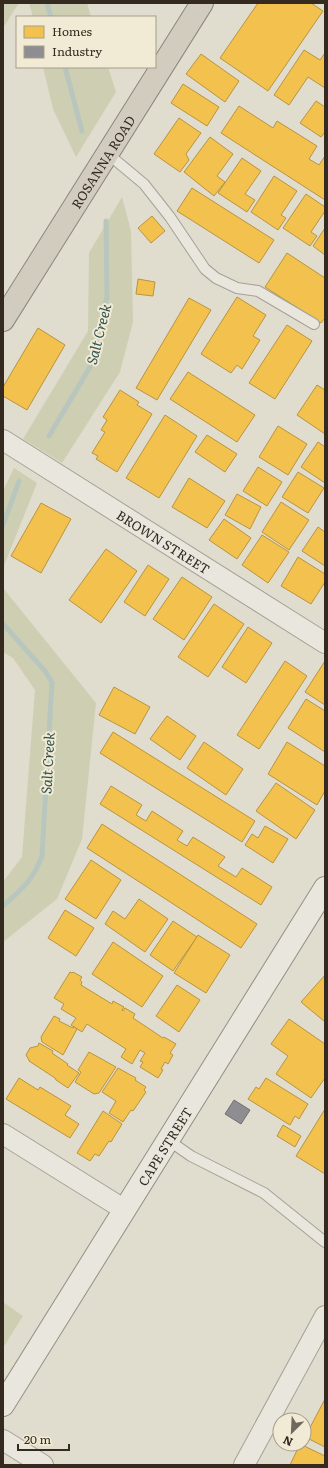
<svg xmlns="http://www.w3.org/2000/svg" width="328" height="1468" font-family="Literata,serif">
	<rect width="100%" height="100%" fill="#e0dcce"/>
	<g fill="#cecfb2">
		<path d="M 3,3 L 19,3 L 3,28 Z"/>
		<path d="M 29,3 L 87,3 L 91,17 L 33,17 Z"/>
		<path d="M 43,67 L 108,67 L 116,92 L 76,157 L 53,109 Z"/>
		<path d="M 122,197 L 131,231 L 133,322 L 120,372 L 62,463 L 23,439 L 88,331 L 89,253 Z"/>
		<path d="M 14,468 L 37,483 L 3,568 L 3,491 Z"/>
		<path d="M 3,588 L 96,703 L 82,839 L 57,899 L 3,942 L 3,882 L 22,857 L 35,690 L 13,658 L 3,652 Z"/>
		<path d="M 3,1302 L 23,1316 L 3,1348 Z"/>
	</g>
	<g fill="#f2c14e" stroke="#b99440">
		<path d="M 258,3 L 311,3 L 323,11 L 268,91 L 220,58 Z"/>
		<path d="M 304,50 L 320,60 L 325,53 L 325,88 L 308,77 L 289,105 L 274,95 Z"/>
		<path d="M 201,54 L 239,81 L 225,102 L 186,74 Z"/>
		<path d="M 183,84 L 219,107 L 207,126 L 171,103 Z"/>
		<path d="M 316,101 L 325,107 L 325,132 L 321,137 L 300,123 Z"/>
		<path d="M 239,106 L 273,128 L 277,121 L 317,146 L 309,159 L 319,165 L 325,156 L 325,200 L 221,133 Z"/>
		<path d="M 179,118 L 201,133 L 186,154 L 189,160 L 180,172 L 154,154 Z"/>
		<path d="M 210,137 L 233,154 L 217,176 L 225,182 L 214,196 L 184,172 Z"/>
		<path d="M 242,158 L 261,171 L 245,194 L 255,200 L 247,212 L 218,193 Z"/>
		<path d="M 274,176 L 297,191 L 281,215 L 286,218 L 278,230 L 251,212 Z"/>
		<path d="M 192,188 L 274,240 L 259,263 L 177,211 Z"/>
		<path d="M 306,194 L 325,207 L 325,211 L 311,232 L 317,236 L 310,246 L 283,228 Z"/>
		<path d="M 152,216 L 165,231 L 151,243 L 138,228 Z"/>
		<path d="M 325,228 L 325,255 L 313,246 Z"/>
		<path d="M 287,253 L 325,278 L 325,318 L 321,323 L 265,287 Z"/>
		<path d="M 138,279 L 155,282 L 153,296 L 136,294 Z"/>
		<path d="M 237,297 L 266,315 L 253,336 L 260,340 L 242,369 L 237,365 L 231,373 L 201,354 Z"/>
		<path d="M 189,298 L 211,310 L 157,400 L 136,388 Z"/>
		<path d="M 287,325 L 312,341 L 275,399 L 249,383 Z"/>
		<path d="M 38,328 L 65,345 L 27,410 L 3,396 L 3,387 Z"/>
		<path d="M 188,372 L 255,415 L 237,442 L 170,399 Z"/>
		<path d="M 317,385 L 325,390 L 325,434 L 297,415 Z"/>
		<path d="M 120,390 L 139,402 L 137,405 L 152,414 L 117,472 L 96,459 L 98,456 L 92,453 L 105,432 L 101,430 L 107,420 L 103,417 Z"/>
		<path d="M 165,415 L 197,436 L 159,498 L 126,478 Z"/>
		<path d="M 278,426 L 307,444 L 288,475 L 259,457 Z"/>
		<path d="M 207,435 L 237,454 L 225,472 L 195,452 Z"/>
		<path d="M 318,442 L 325,447 L 325,483 L 301,467 Z"/>
		<path d="M 258,467 L 282,482 L 267,506 L 243,491 Z"/>
		<path d="M 298,472 L 324,488 L 308,513 L 282,497 Z"/>
		<path d="M 189,478 L 225,501 L 207,528 L 172,507 Z"/>
		<path d="M 237,494 L 261,507 L 250,529 L 225,515 Z"/>
		<path d="M 281,502 L 309,520 L 289,550 L 262,532 Z"/>
		<path d="M 41,503 L 71,519 L 41,573 L 11,556 Z"/>
		<path d="M 224,519 L 251,538 L 237,559 L 209,540 Z"/>
		<path d="M 318,527 L 325,532 L 325,566 L 302,551 Z"/>
		<path d="M 262,535 L 289,552 L 268,583 L 242,565 Z"/>
		<path d="M 106,549 L 137,571 L 101,623 L 69,600 Z"/>
		<path d="M 298,557 L 325,574 L 325,582 L 311,604 L 281,586 Z"/>
		<path d="M 148,565 L 169,579 L 145,616 L 124,602 Z"/>
		<path d="M 182,577 L 212,597 L 184,640 L 153,619 Z"/>
		<path d="M 214,604 L 244,624 L 208,677 L 178,657 Z"/>
		<path d="M 248,627 L 272,643 L 246,683 L 222,667 Z"/>
		<path d="M 285,661 L 307,676 L 259,749 L 237,735 Z"/>
		<path d="M 325,661 L 325,705 L 305,692 Z"/>
		<path d="M 114,687 L 150,707 L 135,734 L 99,715 Z"/>
		<path d="M 306,699 L 325,711 L 325,752 L 288,728 Z"/>
		<path d="M 167,716 L 196,736 L 180,760 L 150,739 Z"/>
		<path d="M 113,732 L 255,821 L 242,842 L 100,753 Z"/>
		<path d="M 204,742 L 243,769 L 226,795 L 187,768 Z"/>
		<path d="M 287,742 L 325,766 L 325,791 L 317,805 L 268,774 Z"/>
		<path d="M 276,783 L 315,810 L 296,839 L 256,811 Z"/>
		<path d="M 111,786 L 142,805 L 136,815 L 146,821 L 152,811 L 183,831 L 177,840 L 187,846 L 193,837 L 225,857 L 218,866 L 236,877 L 242,868 L 272,887 L 261,905 L 100,804 Z"/>
		<path d="M 102,824 L 257,924 L 241,948 L 87,848 Z"/>
		<path d="M 265,826 L 288,839 L 273,863 L 245,845 L 252,834 L 258,838 Z"/>
		<path d="M 91,860 L 121,880 L 96,919 L 65,899 Z"/>
		<path d="M 139,899 L 168,919 L 145,952 L 105,924 L 113,911 L 125,919 Z"/>
		<path d="M 65,910 L 94,928 L 76,956 L 48,938 Z"/>
		<path d="M 173,921 L 197,937 L 173,971 L 150,955 Z"/>
		<path d="M 198,935 L 230,955 L 206,993 L 174,973 Z"/>
		<path d="M 113,942 L 163,976 L 142,1007 L 92,974 Z"/>
		<path d="M 70,972 L 72,973 L 73,972 L 82,977 L 80,980 L 82,982 L 81,985 L 112,1004 L 113,1001 L 124,1007 L 122,1010 L 123,1011 L 125,1008 L 135,1014 L 133,1018 L 163,1038 L 164,1037 L 176,1044 L 170,1053 L 173,1055 L 168,1064 L 165,1062 L 161,1069 L 163,1070 L 158,1078 L 140,1067 L 143,1062 L 140,1061 L 145,1053 L 140,1050 L 132,1064 L 121,1057 L 126,1049 L 87,1024 L 82,1032 L 71,1025 L 76,1018 L 61,1009 L 64,1004 L 54,998 Z"/>
		<path d="M 325,975 L 325,1022 L 301,1002 Z"/>
		<path d="M 177,985 L 200,1000 L 179,1032 L 156,1016 Z"/>
		<path d="M 54,1016 L 60,1019 L 59,1021 L 73,1028 L 74,1027 L 77,1029 L 63,1055 L 42,1042 L 41,1037 Z"/>
		<path d="M 289,1019 L 325,1044 L 325,1078 L 311,1098 L 276,1074 L 288,1056 L 271,1044 Z"/>
		<path d="M 39,1043 L 53,1051 L 52,1053 L 68,1064 L 67,1065 L 79,1073 L 68,1088 L 56,1080 L 55,1078 L 29,1061 L 29,1060 L 26,1055 L 30,1048 L 38,1046 Z"/>
		<path d="M 89,1052 L 116,1067 L 99,1093 L 94,1094 L 75,1082 L 81,1072 L 78,1070 Z"/>
		<path d="M 118,1068 L 136,1078 L 135,1080 L 146,1087 L 144,1090 L 146,1092 L 133,1111 L 131,1110 L 123,1122 L 109,1113 L 116,1101 L 102,1092 Z"/>
		<path d="M 19,1078 L 38,1090 L 40,1087 L 71,1106 L 65,1115 L 79,1124 L 70,1138 L 6,1099 Z"/>
		<path d="M 266,1078 L 308,1104 L 299,1119 L 295,1116 L 290,1125 L 248,1099 L 256,1087 L 259,1089 Z"/>
		<path d="M 325,1109 L 325,1174 L 296,1156 Z"/>
		<path d="M 103,1111 L 122,1124 L 111,1142 L 109,1141 L 99,1156 L 95,1154 L 90,1161 L 77,1153 Z"/>
		<path d="M 283,1125 L 301,1136 L 295,1147 L 277,1136 Z"/>
		<path d="M 325,1399 L 325,1447 L 305,1437 Z"/>
		<path d="M 300,1444 L 325,1456 L 325,1465 L 290,1465 Z"/>
	</g>
	<path fill="#8d8d92" stroke="#726f70" d="M 234,1100 L 250,1110 L 241,1124 L 225,1114 Z"/>
	<g fill="none" stroke-linecap="round" stroke-linejoin="round">
		<g stroke="#b8c6be" stroke-width="5">
			<path d="M 47,3 L 51,17"/>
			<path d="M 65,67 L 82,131"/>
			<path d="M 49,436 L 90,367 L 107,297 L 106,221"/>
			<path d="M 3,525 L 19,481"/>
			<path d="M 3,624 L 45,671 L 52,682 L 42,856 C 34,879 21,890 3,906"/>
		</g>
		<defs>
			<g id="lane">
				<path d="M 108,154 L 144,184 L 170,217 L 205,269 L 216,278 L 237,288 L 258,291 L 314,324"/>
				<path d="M 168,1140 L 191,1156 L 264,1193 L 325,1242"/>
			</g>
			<g id="street">
				<path id="s1" d="M 3,440 L 325,643"/>
				<path d="M 3,1134 L 125,1210"/>
				<path d="M 3,1440 L 43,1465"/>
				<path d="M 244,1465 L 325,1316"/>
			</g>
			<g id="secondary">
				<path id="s2" d="M 3,1405 L 325,888"/>
			</g>
			<g id="highway">
				<path id="s3" d="M 3,320 L 202,3"/>
			</g>
		</defs>
		<use href="#lane" stroke="#a6a196" stroke-width="12"/>
		<use href="#street" stroke="#a6a196" stroke-width="22"/>
		<use href="#secondary" stroke="#959086" stroke-width="24"/>
		<use href="#highway" stroke="#8b877d" stroke-width="24"/>
		<use href="#lane" stroke="#e9e6de" stroke-width="10"/>
		<use href="#street" stroke="#e9e6de" stroke-width="20"/>
		<use href="#secondary" stroke="#e9e6de" stroke-width="22"/>
		<use href="#highway" stroke="#d2ccbf" stroke-width="22"/>
	</g>
	<g text-anchor="middle" dominant-baseline="central" stroke-width="4" stroke-linejoin="round" paint-order="stroke">
		<g font-size="13" fill="#342a20" stroke="#f1ead4">
			<text stroke="none"><textPath href="#s3" startOffset="187">ROSANNA ROAD</textPath></text>
			<text stroke="none"><textPath href="#s1" startOffset="190">BROWN STREET</textPath></text>
			<text stroke="none"><textPath href="#s2" startOffset="305">CAPE STREET</textPath></text>
		</g>
		<g font-size="14" font-style="italic" fill="#315150" stroke="#f1ead4">
			<text transform="translate(98 334) rotate(-76)">Salt Creek</text>
			<text transform="translate(47 763) rotate(-87)">Salt Creek</text>
		</g>
	</g>
	<rect width="328" height="1468" fill="none" stroke="#342a20" stroke-width="8"/>
	<rect x="16" y="16" width="140" height="52" fill="#f1ead4" stroke="#a59d8c"/>
	<rect x="24" y="26" width="20" height="12" fill="#f2c14e" stroke="#a59d8c"/>
	<text x="52" y="36" font-size="12" fill="#342a20">Homes</text>
	<rect x="24" y="46" width="20" height="12" fill="#8d8d92" stroke="#a59d8c"/>
	<text x="52" y="56" font-size="12" fill="#342a20">Industry</text>
	<g transform="translate(292 1432) rotate(204)"><circle r="19" fill="#f1ead4" stroke="#a59d8c"/>
	<path d="M0-3L7 15L0 10L-7 15Z" fill="#70685d"/>
	<text y="-6" font-size="11" font-weight="bold" text-anchor="middle" fill="#342a20">N</text>
	</g>
	<path d="M18 1444v6h51v-6" fill="none" stroke="#342a20" stroke-width="2"/>
	<text x="24" y="1444" font-size="12" fill="#342a20" stroke="#f1ead4" stroke-width="3" paint-order="stroke">20 m</text>
</svg>
